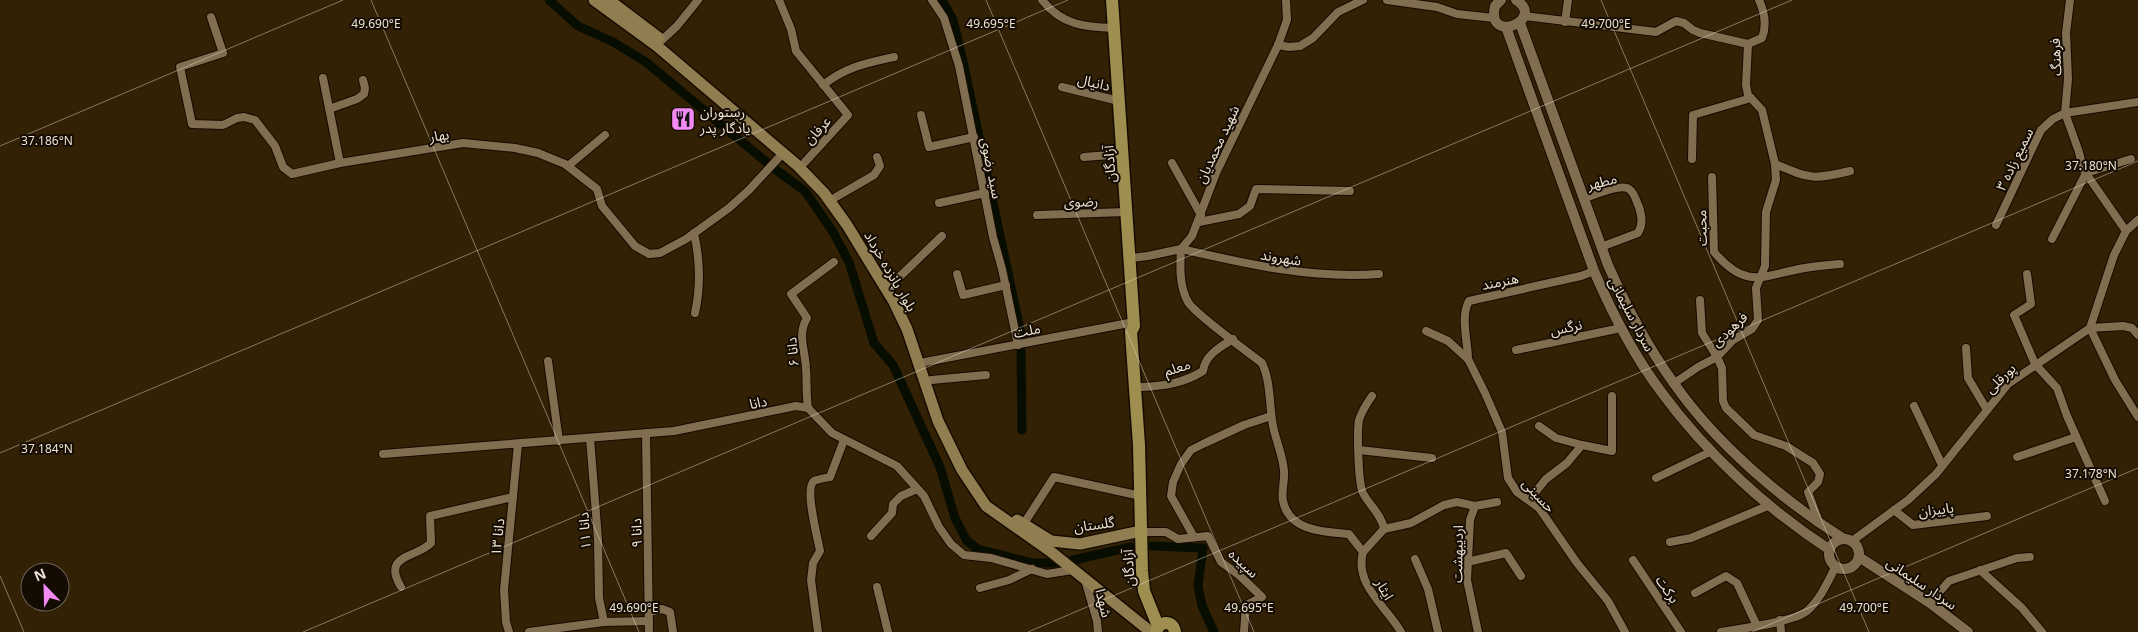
<svg xmlns="http://www.w3.org/2000/svg" width="2138" height="632" font-family="'Noto Sans','Noto Sans Arabic',sans-serif">
	<rect width="100%" height="100%" fill="#322104"/>
	<g fill="none" stroke-linecap="round" stroke-linejoin="round">
		<g stroke="#070d00" stroke-width="9">
			<path d="M 549,0 L 578,26 L 613,42 L 646,62 L 776,170 L 805,191 L 833,232 L 849,262 L 874,343 L 893,365 L 940,467 L 955,518 L 967,541 L 978,549 L 1032,563 L 1054,563"/>
			<path d="M 942,0 L 953,20 L 962,57 L 1021,334"/>
			<path d="M 1021,351 L 1022,430"/>
			<path d="M 1152,546 L 1203,548 L 1198,586 L 1202,606 L 1214,632"/>
			<path d="M 1073,560 L 1131,547"/>
		</g>
		<defs>
			<g id="minor">
				<path d="M 779,0 L 791,29 L 796,51 L 848,115 L 805,162"/>
				<path d="M 932,0 L 944,18 L 959,66 L 993,237 L 1002,269 L 1018,345"/>
				<path d="M 1042,0 C 1062,25 1084,27 1114,28"/>
				<path d="M 1387,0 L 1437,7 L 1457,14 L 1494,18"/>
				<path d="M 2070,0 L 2066,33 L 2068,79 L 2065,113 L 2079,152 L 2083,169 L 2126,231"/>
				<path d="M 1524,16 L 1656,32 L 1676,21 L 1684,23 L 1693,30 L 1700,33 L 1748,44 L 1762,38 C 1767,25 1765,13 1759,0"/>
				<path d="M 211,17 L 223,53 L 180,67 L 192,124 L 223,125 L 237,118 L 244,117 L 255,120 L 275,146 L 283,167 L 292,174 L 340,163 L 463,143 L 515,148 L 538,153 L 565,164 L 597,189 L 602,206 L 635,246 L 649,254 L 660,253 L 686,239 L 729,208 L 749,190 L 783,153"/>
				<path d="M 1565,22 L 1568,0"/>
				<path d="M 662,40 L 677,26 L 698,0"/>
				<path d="M 1748,44 L 1746,85 L 1748,95 L 1762,110 L 1775,164 L 1776,180 L 1766,212 L 1765,266 L 1756,288 L 1758,320 L 1752,329 L 1733,340 L 1717,357 L 1722,368 L 1723,401 L 1726,408 L 1754,435 L 1786,446 L 1813,463 L 1820,474 L 1818,482 L 1808,492 L 1819,522"/>
				<path d="M 1278,45 L 1289,47 L 1300,46 L 1313,38 L 1338,12 L 1363,0"/>
				<path d="M 323,78 L 340,163"/>
				<path d="M 823,85 C 846,67 866,63 894,57"/>
				<path d="M 1062,87 L 1119,101"/>
				<path d="M 329,109 L 357,99 L 364,94 L 365,88 L 363,80"/>
				<path d="M 921,115 L 929,147 L 974,137"/>
				<path d="M 1084,157 L 1123,154"/>
				<path d="M 1692,159 L 1693,115 L 1751,98"/>
				<path d="M 1172,163 L 1201,215"/>
				<path d="M 1775,164 C 1811,179 1812,180 1850,171"/>
				<path d="M 568,166 L 605,135"/>
				<path d="M 1712,177 L 1714,252 C 1747,291 1763,275 1805,268 C 1816,266 1828,265 1840,264"/>
				<path d="M 836,197 L 874,175 L 880,166 L 877,157"/>
				<path d="M 1583,199 C 1593,195 1621,183 1629,189 C 1635,193 1636,201 1639,207 C 1642,217 1643,224 1638,233 L 1601,247"/>
				<path d="M 939,203 L 985,193"/>
				<path d="M 1037,215 L 1127,212"/>
				<path d="M 1199,222 L 1239,214 L 1250,206 L 1256,189 L 1350,191"/>
				<path d="M 1996,225 L 2041,130 L 2053,119 L 2065,113 L 2138,102"/>
				<path d="M 694,233 C 700,260 701,286 695,313"/>
				<path d="M 2052,239 L 2086,173 L 2131,159"/>
				<path d="M 1131,258 L 1148,256 L 1181,249 L 1192,236 L 1216,173 L 1278,45 L 1287,20 L 1286,0"/>
				<path d="M 957,274 L 963,295 L 1006,285"/>
				<path d="M 2027,274 L 2031,304 L 2014,315 L 2035,364 L 2057,388 L 2067,416 L 2105,501"/>
				<path d="M 892,284 L 942,236"/>
				<path d="M 1426,331 L 1448,341 L 1468,359 L 1485,393 L 1502,432 L 1508,478 L 1517,492 L 1539,508 L 1577,563 L 1608,601 L 1625,632"/>
				<path d="M 2138,335 L 2132,328 L 2123,326 L 2090,328 L 2115,380 L 2138,417"/>
				<path d="M 1966,348 L 1968,378 L 1987,410"/>
				<path d="M 1516,350 L 1621,328"/>
				<path d="M 1468,359 C 1468,342 1460,317 1469,301 L 1581,276 L 1594,271"/>
				<path d="M 548,361 L 559,441"/>
				<path d="M 925,362 L 1134,322"/>
				<path d="M 931,380 L 986,375"/>
				<path d="M 1673,384 L 1698,367 L 1717,357 L 1702,333 L 1700,300"/>
				<path d="M 1142,387 C 1164,386 1184,383 1203,371 C 1205,355 1220,347 1233,339"/>
				<path d="M 1914,406 L 1942,465"/>
				<path d="M 808,408 C 806,394 807,381 806,368 C 805,349 797,335 807,318 L 791,294 L 834,262"/>
				<path d="M 1539,426 L 1556,438 L 1582,445"/>
				<path d="M 646,433 L 649,632"/>
				<path d="M 590,438 L 598,539 L 599,598 L 604,622"/>
				<path d="M 1359,450 L 1432,458"/>
				<path d="M 383,454 L 674,431 L 796,406 L 808,408 L 832,433 L 897,466 L 924,496 L 939,527 L 951,544 L 964,555 L 991,558 L 1047,574 L 1072,570"/>
				<path d="M 2017,457 L 2076,437"/>
				<path d="M 1656,478 L 1712,451"/>
				<path d="M 1529,500 L 1546,479 L 1567,463 L 1582,445 L 1612,451 L 1612,396"/>
				<path d="M 1475,506 L 1470,520 L 1467,580 L 1478,632"/>
				<path d="M 1894,510 L 1913,525 L 1987,516"/>
				<path d="M 1023,525 L 1054,477 L 1141,496"/>
				<path d="M 1384,529 L 1411,523 L 1444,505 L 1457,502 L 1475,506 L 1497,502"/>
				<path d="M 1146,532 L 1166,532 L 1178,539 L 1208,536 L 1221,562 L 1239,575 L 1262,597 L 1246,605 L 1244,632"/>
				<path d="M 871,536 L 892,513 L 893,504 L 901,496 L 917,489"/>
				<path d="M 1194,537 L 1171,496 L 1173,482 L 1181,464 L 1191,450 L 1205,443 L 1244,425 L 1271,416"/>
				<path d="M 1852,541 L 1908,500 L 1936,474 L 2008,384 L 2090,328 L 2114,255 L 2126,231 L 2138,220"/>
				<path d="M 1670,542 L 1691,538 L 1770,505"/>
				<path d="M 1363,552 L 1349,534 C 1324,532 1289,531 1283,501 C 1281,491 1285,481 1284,471 C 1283,456 1276,441 1273,426 C 1269,405 1271,382 1262,363 C 1249,353 1194,313 1188,302 C 1179,286 1180,266 1181,249 C 1247,264 1311,279 1379,274"/>
				<path d="M 1363,552 L 1384,529 C 1382,515 1369,505 1363,493 C 1358,483 1357,431 1359,420 C 1362,411 1367,403 1372,396"/>
				<path d="M 1363,552 C 1354,585 1387,607 1401,632"/>
				<path d="M 1415,559 L 1428,589 L 1438,632"/>
				<path d="M 1633,560 L 1681,632"/>
				<path d="M 1467,562 L 1506,553 L 1521,576"/>
				<path d="M 1980,570 L 2022,608 L 2042,632"/>
				<path d="M 1085,580 L 1097,621 L 1098,632"/>
				<path d="M 401,587 C 381,554 417,558 431,543 L 430,516 L 513,497"/>
				<path d="M 877,587 L 888,632"/>
				<path d="M 980,588 L 1009,580 L 1032,569"/>
				<path d="M 1695,593 L 1726,576 L 1737,583 L 1757,626"/>
				<path d="M 1930,603 L 1949,581 L 2017,558 L 2030,557"/>
				<path d="M 649,612 L 662,609 L 670,612 L 673,632"/>
				<path d="M 1780,620 L 1781,632"/>
				<path d="M 509,632 L 506,622 L 504,590 L 518,444"/>
				<path d="M 529,632 L 604,622 L 649,621"/>
				<path d="M 818,632 L 811,580 L 813,563 L 820,551 C 818,539 804,488 814,481 C 818,479 825,478 830,477 L 844,440"/>
				<path d="M 1721,632 C 1739,629 1794,622 1807,611 C 1820,600 1828,581 1836,566"/>
			</g>
			<g id="tertiary">
				<path d="M 1501,0 L 1495,6 C 1486,46 1547,19 1516,0"/>
				<path d="M 1520,23 L 1608,265 C 1626,306 1647,346 1673,382 C 1715,443 1782,500 1844,539"/>
				<path d="M 1506,27 L 1594,271 C 1612,313 1634,356 1662,393 C 1707,454 1767,509 1830,550"/>
				<circle cx="1844" cy="554" r="15"/>
				<path d="M 1859,557 L 1930,603 L 1968,632"/>
			</g>
			<g id="secondary">
				<path d="M 594,0 L 657,46 L 797,165 L 824,193 L 847,225 L 894,302 L 907,329 L 938,421 L 962,470 L 986,506 L 1050,551 L 1151,632"/>
				<path d="M 609,0 L 659,38"/>
				<path d="M 1017,520 L 1051,541 L 1080,544 L 1141,531"/>
			</g>
			<g id="primary">
				<path d="M 1112,0 L 1134,326 L 1131,332 L 1139,445 L 1142,571 L 1144,591 L 1158,626"/>
				<path d="M 1156,632 C 1159,621 1173,619 1175,632"/>
			</g>
		</defs>
		<use href="#minor" stroke="#170b00" stroke-width="10"/>
		<use href="#tertiary" stroke="#170b00" stroke-width="12"/>
		<use href="#secondary" stroke="#170b00" stroke-width="14"/>
		<use href="#primary" stroke="#170b00" stroke-width="15"/>
		<use href="#minor" stroke="#816e50" stroke-width="8"/>
		<use href="#tertiary" stroke="#816e50" stroke-width="10"/>
		<use href="#secondary" stroke="#907e51" stroke-width="11"/>
		<use href="#primary" stroke="#9e8f51" stroke-width="12"/>
	</g>
	<path fill="none" stroke="#ede2d2" stroke-width="1" stroke-opacity="0.45" d="M 371,0 L 639,632M 986,0 L 1254,632M 1601,0 L 1869,632M 0,146 L 343,0M 0,453 L 1068,0M 0,576 L 24,632M 303,632 L 1792,0M 1028,632 L 2138,161M 1752,632 L 2138,468"/>
	<defs>
		<symbol id="restaurant-square" viewBox="-11 -11 22 22"><rect x="-9" y="-9" width="18" height="18" rx="4" fill="#f28af3" stroke="#140c03"/><path d="M-5-6h1v4h1v-4h1v4h1v-4h1v5L-1.5 .5V6h-2V.5L-5-1ZM5-6V6H3V1.5H1.5Q1.5-4 5-6Z" fill="#111"/></symbol>
	</defs>
	<g fill-rule="evenodd">
		<use href="#restaurant-square" x="669" y="105" width="28" height="28"/>
	</g>
	<g text-anchor="middle" dominant-baseline="central" stroke-width="4" stroke-linejoin="round" paint-order="stroke">
		<g font-size="14" fill="#ede2d2" stroke="#140c03">
			<text transform="translate(2055 57) rotate(-92)">فرهنگ</text>
			<text transform="translate(1094 82) rotate(13)">دانیال</text>
			<text transform="translate(817 130) rotate(-48)">عرفان</text>
			<text transform="translate(439 135) rotate(-9)">بهار</text>
			<text transform="translate(1217 144) rotate(-65)">شهید محمدیان</text>
			<text transform="translate(2014 159) rotate(-64)">سمیع زاده ۳</text>
			<text transform="translate(1109 164) rotate(-94)">آزادگان</text>
			<text transform="translate(992 168) rotate(79)">سید رضوی</text>
			<text transform="translate(1602 181) rotate(-14)">مطهر</text>
			<text transform="translate(1081 201) rotate(-2)">رضوی</text>
			<text transform="translate(1701 228) rotate(-91)">محبت</text>
			<text transform="translate(1281 257) rotate(9)">شهروند</text>
			<text transform="translate(891 271) rotate(60)">بلوار پانزده خرداد</text>
			<text transform="translate(1500 281) rotate(-11)">هنرمند</text>
			<text transform="translate(1632 314) rotate(62)">سردار سلیمانی</text>
			<text transform="translate(1566 327) rotate(-12)">نرگس</text>
			<text transform="translate(1729 329) rotate(-43)">فرهودی</text>
			<text transform="translate(1027 330) rotate(-11)">ملت</text>
			<text transform="translate(792 352) rotate(-95)">دانا ۶</text>
			<text transform="translate(1177 367) rotate(-18)">معلم</text>
			<text transform="translate(2000 378) rotate(-44)">پورقلی</text>
			<text transform="translate(758 402) rotate(-12)">دانا</text>
			<text transform="translate(1539 495) rotate(47)">حسینی</text>
			<text transform="translate(1936 509) rotate(-7)">پاییزان</text>
			<text transform="translate(1094 524) rotate(-8)">گلستان</text>
			<text transform="translate(584 531) rotate(-94)">دانا ۱۱</text>
			<text transform="translate(636 533) rotate(-91)">دانا ۹</text>
			<text transform="translate(497 537) rotate(-84)">دانا ۱۳</text>
			<text transform="translate(1457 554) rotate(-89)">اردیبهشت</text>
			<text transform="translate(1244 563) rotate(43)">سپیده</text>
			<text transform="translate(1128 568) rotate(-94)">آزادگان</text>
			<text transform="translate(1922 583) rotate(34)">سردار سلیمانی</text>
			<text transform="translate(1385 589) rotate(60)">ایثار</text>
			<text transform="translate(1668 589) rotate(56)">برکت</text>
			<text transform="translate(1104 603) rotate(76)">شهدا</text>
		</g>
		<g font-size="14" fill="#ede2d2" stroke="#140c03" text-anchor="start">
			<text x="700" y="111">رستوران<tspan x="700" dy="16">یادگار پدر</tspan></text>
		</g>
	</g>
	<g font-size="12" text-anchor="middle" fill="#ede2d2" stroke="#140c03" stroke-width="4" stroke-linejoin="round" paint-order="stroke">
		<text x="376" y="28">49.690°E</text>
		<text x="991" y="28">49.695°E</text>
		<text x="1606" y="28">49.700°E</text>
		<text x="47" y="145">37.186°N</text>
		<text x="2091" y="170">37.180°N</text>
		<text x="47" y="453">37.184°N</text>
		<text x="2091" y="478">37.178°N</text>
		<text x="634" y="612">49.690°E</text>
		<text x="1249" y="612">49.695°E</text>
		<text x="1864" y="612">49.700°E</text>
	</g>
	<g transform="translate(45 587) rotate(337)"><circle r="24" fill="#140c03" stroke="#6b6256"/>
	<path d="M0-4L9 19L0 12L-9 19Z" fill="#f28af3"/>
	<text y="-8" font-size="14" font-weight="bold" text-anchor="middle" fill="#ede2d2">N</text>
	</g>
</svg>
